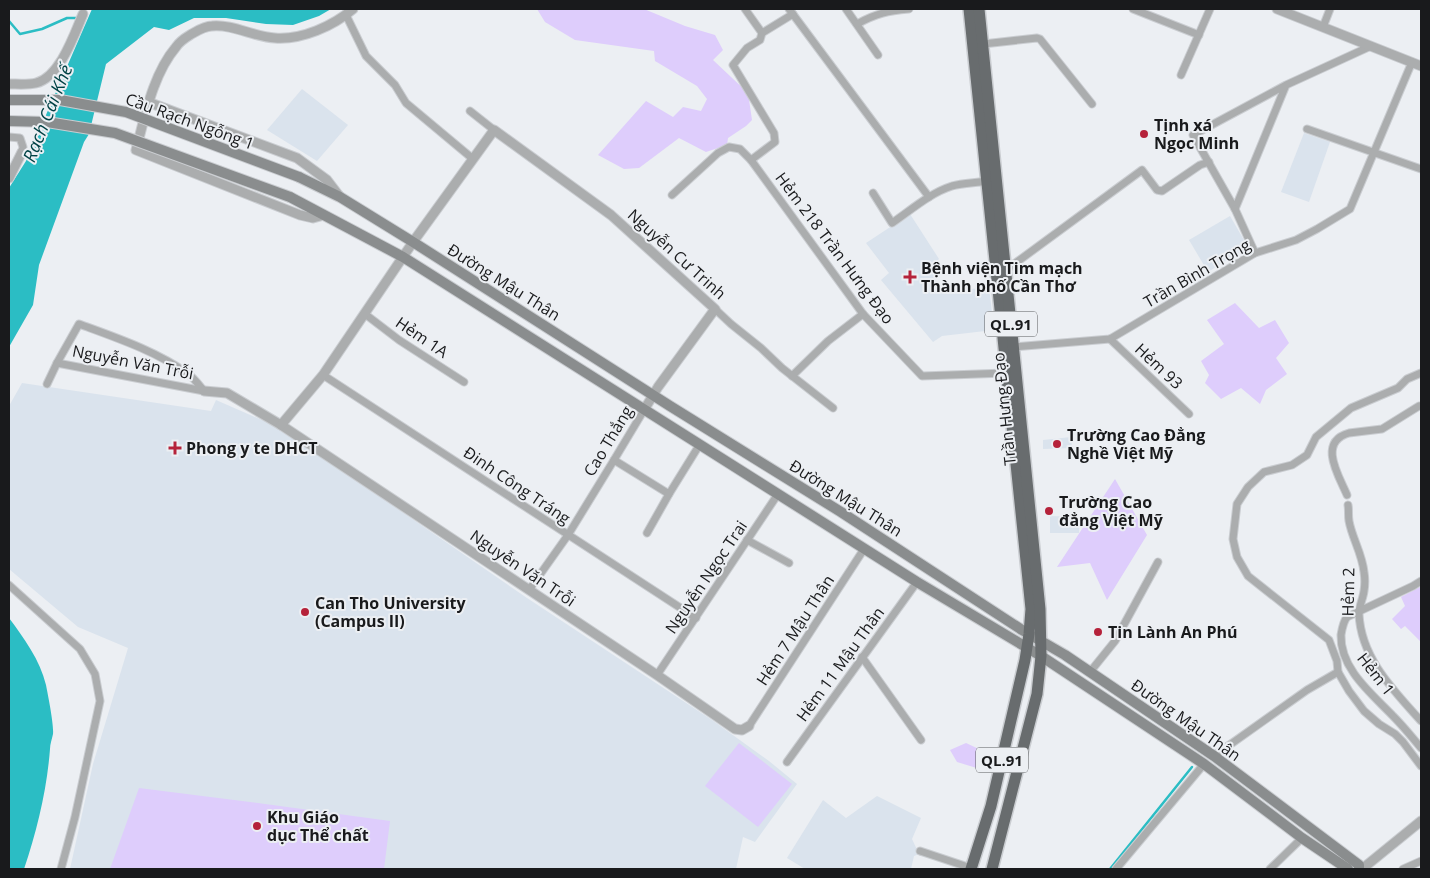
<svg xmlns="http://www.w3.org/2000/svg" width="1430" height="878" font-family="'Open Sans',sans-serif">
	<rect width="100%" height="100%" fill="#eceff3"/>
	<g fill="#dae3ed">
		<path d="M 302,89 L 348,125 L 317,161 L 267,130 Z"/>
		<path d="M 1304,133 L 1330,142 L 1309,202 L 1281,192 Z"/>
		<path d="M 910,214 L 939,259 L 934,264 L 937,293 L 989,287 L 994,330 L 942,336 L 933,342 L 881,280 L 889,273 L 866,243 Z"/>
		<path d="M 1230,216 L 1248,247 L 1208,272 L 1189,240 Z"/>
		<path d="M 22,383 L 211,411 L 216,400 L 271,424 L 289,434 L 527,598 L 712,720 L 769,761 L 797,784 L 755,842 L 743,837 L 736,869 L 70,869 L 93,764 L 128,648 L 78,627 L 9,569 L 9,406 Z"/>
		<path d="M 1071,437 L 1072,448 L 1043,449 L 1043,440 Z"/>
		<path d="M 1050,516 L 1080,517 L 1079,533 L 1050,533 Z"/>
		<path d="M 877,796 L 921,818 L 912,839 L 919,854 L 914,856 L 911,869 L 805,869 L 787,858 L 823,800 L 846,818 Z"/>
	</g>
	<g fill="#decdfc">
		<path d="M 537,9 L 644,9 L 685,26 L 715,35 L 723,50 L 713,60 L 748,93 L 752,120 L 746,126 L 728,138 L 727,145 L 706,152 L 679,138 L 639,168 L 624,169 L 598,155 L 646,101 L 673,117 L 683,107 L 701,111 L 707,99 L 697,86 L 655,61 L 654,51 L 575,40 L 545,22 Z"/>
		<path d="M 1235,303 L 1259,328 L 1275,320 L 1289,343 L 1276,358 L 1287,374 L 1266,390 L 1260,404 L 1241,388 L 1221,399 L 1205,383 L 1209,375 L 1201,361 L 1224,344 L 1207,320 Z"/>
		<path d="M 1115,479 L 1147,535 L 1107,600 L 1090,563 L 1057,567 Z"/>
		<path d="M 1420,587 L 1421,590 L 1421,640 L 1420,641 L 1405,626 L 1401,629 L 1392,619 L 1405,606 L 1401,597 Z"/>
		<path d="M 739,743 L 792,784 L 758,827 L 705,786 Z"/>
		<path d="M 966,743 L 998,758 L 993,773 L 957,762 L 950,750 Z"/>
		<path d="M 139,788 L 258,803 L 390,821 L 384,869 L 110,869 Z"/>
	</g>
	<g fill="#2bbdc4">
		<path d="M 92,9 L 331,9 L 319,16 L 293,25 L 266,24 L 226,18 L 194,18 L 169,30 L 154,27 L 106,64 L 89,134 L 84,142 L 39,265 L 33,305 L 9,347 L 9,188 L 26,161 Z"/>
		<path d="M 9,618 C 24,638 40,660 46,685 C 48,695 54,725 53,734 C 52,739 50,744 50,749 C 47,789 37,831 24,869 L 9,869 Z"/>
	</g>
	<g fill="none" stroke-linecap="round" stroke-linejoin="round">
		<g stroke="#2bbdc4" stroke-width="2.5">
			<path d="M 9,21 L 20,34 L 42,29 L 67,18 L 79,18"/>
			<path d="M 1110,869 L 1192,767"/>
		</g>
		<defs>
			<g id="minor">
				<path d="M 745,9 L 762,33"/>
				<path d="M 789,9 L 929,197"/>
				<path d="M 846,9 L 878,55"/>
				<path d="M 1133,9 L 1199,35"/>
				<path d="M 793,14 L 762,33 L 760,40 L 747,48 L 733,65 L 774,133 L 775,142 L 751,160 L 863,314 L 922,376 L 1006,373"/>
				<path d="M 346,15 L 366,56 L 395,85 L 406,103 L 473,159"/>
				<path d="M 857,24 C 877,13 888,11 909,9"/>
				<path d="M 1323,27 L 1330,9"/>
				<path d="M 983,44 L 1037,38 L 1040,39 L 1092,104"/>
				<path d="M 1181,75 L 1210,9"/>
				<path d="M 1286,85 L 1193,135 L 1235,209 L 1286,85 L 1371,46"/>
				<path d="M 470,111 L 494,130"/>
				<path d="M 1307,129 L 1421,169"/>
				<path d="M 9,137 L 20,138 L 23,147 L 22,152"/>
				<path d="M 873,193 L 892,223 C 911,210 930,193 952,186 C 963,183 976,183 987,181"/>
				<path d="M 672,195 L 718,153 L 729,147 L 740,149 L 751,160"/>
				<path d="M 1235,209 L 1255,253"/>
				<path d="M 1006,270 L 1142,170 L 1157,190 L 1162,191 L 1200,165 L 1209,162"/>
				<path d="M 715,309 L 731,324 L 761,348 L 782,368 L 833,408"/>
				<path d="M 365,314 L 399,340 L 464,382"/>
				<path d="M 79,324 C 117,338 156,351 188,374 C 194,378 199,385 204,391 L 57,363 Z"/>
				<path d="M 1110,339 L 1189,414"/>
				<path d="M 1014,347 L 1110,339 L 1255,253 L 1296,240 L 1317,229 L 1350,209 L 1412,62"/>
				<path d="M 1421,373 L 1407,379 L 1398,388 L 1351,408 L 1316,437 L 1307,455 L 1292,465 L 1264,472 L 1248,487 L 1237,504 L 1233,539 L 1237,557 L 1248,576 L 1329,640 L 1337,661 L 1338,672 L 1349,691 L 1364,711 L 1379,724 L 1395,734 L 1403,742 L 1421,766"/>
				<path d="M 323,375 L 696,618"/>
				<path d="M 792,376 L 828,341 L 863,314"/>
				<path d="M 47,384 L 57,363"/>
				<path d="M 614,460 L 669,494"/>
				<path d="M 1347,495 C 1339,476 1317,442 1349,433 L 1382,429 L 1419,406"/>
				<path d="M 1348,505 C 1349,510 1348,516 1349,521 C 1352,538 1362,553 1364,572 C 1365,578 1365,585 1364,591 C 1363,599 1359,606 1359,614 C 1361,658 1393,690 1421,721"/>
				<path d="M 647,533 L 669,494 L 700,444"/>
				<path d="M 747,540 L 789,563"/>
				<path d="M 1421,581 L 1413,586 L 1347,617 C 1343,622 1342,629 1341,635 C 1340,669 1372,694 1393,716 C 1403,726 1412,737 1421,748"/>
				<path d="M 9,585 L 80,649 L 95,674 L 100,701 L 75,817 L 61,869"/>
				<path d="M 529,590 L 568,535 L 614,460 L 644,410"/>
				<path d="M 862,657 L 921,740"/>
				<path d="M 1090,672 L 1115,641 L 1158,562"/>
				<path d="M 657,675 L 778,494"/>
				<path d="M 749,726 L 864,549"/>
				<path d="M 1214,756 L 1307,690 L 1338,672"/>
				<path d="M 787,762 L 917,582"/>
				<path d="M 920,851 L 971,868"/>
				<path d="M 1116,869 L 1204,764"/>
				<path d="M 1270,869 L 1302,838"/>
				<path d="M 1403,869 L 1421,861"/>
			</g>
			<g id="tertiary">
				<path d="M 1277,9 L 1421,66"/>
				<path d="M 9,84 C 17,84 28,85 36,83 C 60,77 74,35 83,14"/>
				<path d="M 148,102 L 297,158 L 327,180 L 340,197"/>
				<path d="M 9,178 L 22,152"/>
				<path d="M 324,215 L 313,218 L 300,215 L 136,150 C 145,116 153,74 176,47 C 180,41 185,38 190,35 C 197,31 204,26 212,26 C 233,24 254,37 275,38 C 302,40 333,26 353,9"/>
				<path d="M 204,391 L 227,393 L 281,425 L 657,675 L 735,729 L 742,730 L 749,726"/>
				<path d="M 281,425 L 323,375 L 413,242 L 494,130 L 611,215 L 715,309 L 658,387 L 644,410"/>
				<path d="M 1362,869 L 1421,821"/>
			</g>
			<g id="secondary">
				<path d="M 299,177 L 340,197 L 413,242 L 670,406 L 841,512 L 1022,630 L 1065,655 L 1214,756 L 1359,865 L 1359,869"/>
				<path d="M 290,197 L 403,257 L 917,582 L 1041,656 L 1204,764 L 1302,838 L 1348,869"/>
			</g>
			<g id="trunk">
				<path d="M 969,9 L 1031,609 L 1029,634 L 1025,660 L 991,806 L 971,869"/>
				<path d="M 979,9 L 1040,609 L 1041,656 L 1037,694 L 992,869"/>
			</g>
		</defs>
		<use href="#minor" stroke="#cacdd1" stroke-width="9"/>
		<use href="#tertiary" stroke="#cacdd1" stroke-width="11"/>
		<use href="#secondary" stroke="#cacdd1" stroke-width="12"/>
		<use href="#trunk" stroke="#cacdd1" stroke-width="14"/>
		<use href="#minor" stroke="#abadae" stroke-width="7"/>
		<use href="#tertiary" stroke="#abadae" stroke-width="9"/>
		<use href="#secondary" stroke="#8a8d8e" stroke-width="10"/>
		<use href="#trunk" stroke="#686c6e" stroke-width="11"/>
		<defs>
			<g id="secondary-bridge">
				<path d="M 9,100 L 60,100 L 126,112 L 299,177"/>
				<path d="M 9,121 L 47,122 L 115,133 L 290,197"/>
			</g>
		</defs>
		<use href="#secondary-bridge" stroke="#cacdd1" stroke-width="12" stroke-linecap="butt"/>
		<use href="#secondary-bridge" stroke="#8a8d8e" stroke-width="10"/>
	</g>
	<g fill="#b5223a" stroke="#eceff3" stroke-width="2">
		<circle cx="1144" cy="134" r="5"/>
		<path d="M907.5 269.5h5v5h5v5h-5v5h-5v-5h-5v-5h5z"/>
		<circle cx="1057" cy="444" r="5"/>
		<path d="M172.5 440.5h5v5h5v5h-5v5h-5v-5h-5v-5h5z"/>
		<circle cx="1049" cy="511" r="5"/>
		<circle cx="305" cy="612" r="5"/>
		<circle cx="1098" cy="632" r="5"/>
		<circle cx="257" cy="826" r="5"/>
	</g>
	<g text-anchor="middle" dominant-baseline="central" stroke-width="4" stroke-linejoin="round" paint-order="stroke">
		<g fill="#eceff3" stroke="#585a5c" stroke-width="1">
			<rect x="985" y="311.5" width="52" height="25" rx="4"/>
			<rect x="976" y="747.5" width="52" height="25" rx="4"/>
		</g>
		<g font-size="15" font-weight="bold" fill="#191a1c">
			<text x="1011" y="324">QL.91</text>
			<text x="1002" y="760">QL.91</text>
		</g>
		<g font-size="16" fill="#191a1c" stroke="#eceff3">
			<text transform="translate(190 121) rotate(20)">Cầu Rạch Ngỗng 1</text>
			<text transform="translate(835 248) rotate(53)">Hẻm 218 Trần Hưng Đạo</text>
			<text transform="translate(677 254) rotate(42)">Nguyễn Cư Trinh</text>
			<text transform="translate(1197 273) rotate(-30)">Trần Bình Trọng</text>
			<text transform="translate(504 282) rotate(32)">Đường Mậu Thân</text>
			<text transform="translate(422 337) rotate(34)">Hẻm 1A</text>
			<text transform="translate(133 362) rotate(11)">Nguyễn Văn Trỗi</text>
			<text transform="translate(1159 366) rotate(43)">Hẻm 93</text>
			<text transform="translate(1004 409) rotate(-96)">Trần Hưng Đạo</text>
			<text transform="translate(608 441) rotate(-59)">Cao Thắng</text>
			<text transform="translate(517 485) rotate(34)">Đinh Công Tráng</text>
			<text transform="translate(846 498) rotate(32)">Đường Mậu Thân</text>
			<text transform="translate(523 568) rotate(34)">Nguyễn Văn Trỗi</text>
			<text transform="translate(706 577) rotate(-56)">Nguyễn Ngọc Trai</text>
			<text transform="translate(1348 592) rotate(-89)">Hẻm 2</text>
			<text transform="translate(795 630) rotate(-57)">Hẻm 7 Mậu Thân</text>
			<text transform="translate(840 664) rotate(-54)">Hẻm 11 Mậu Thân</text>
			<text transform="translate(1376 674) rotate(52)">Hẻm 1</text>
			<text transform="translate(1186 720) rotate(35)">Đường Mậu Thân</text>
		</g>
		<g font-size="16" font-weight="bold" fill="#191a1c" stroke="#eceff3" text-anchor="start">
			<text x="1154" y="125">Tịnh xá<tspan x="1154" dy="18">Ngọc Minh</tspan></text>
			<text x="921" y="268">Bệnh viện Tim mạch<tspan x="921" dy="18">Thành phố Cần Thơ</tspan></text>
			<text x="1067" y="435">Trường Cao Đẳng<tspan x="1067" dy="18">Nghề Việt Mỹ</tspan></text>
			<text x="186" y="448">Phong y te DHCT</text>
			<text x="1059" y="502">Trường Cao<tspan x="1059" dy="18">đẳng Việt Mỹ</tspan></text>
			<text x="315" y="603">Can Tho University<tspan x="315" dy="18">(Campus II)</tspan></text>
			<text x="1108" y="632">Tin Lành An Phú</text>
			<text x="267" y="817">Khu Giáo<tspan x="267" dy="18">dục Thể chất</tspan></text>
		</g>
		<g font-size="18" font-style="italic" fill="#014245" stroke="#eceff3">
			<text transform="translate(47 113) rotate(-68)">Rạch Cái Khế</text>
		</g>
	</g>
	<rect width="1430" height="878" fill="none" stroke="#191a1c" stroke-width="20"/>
</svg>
